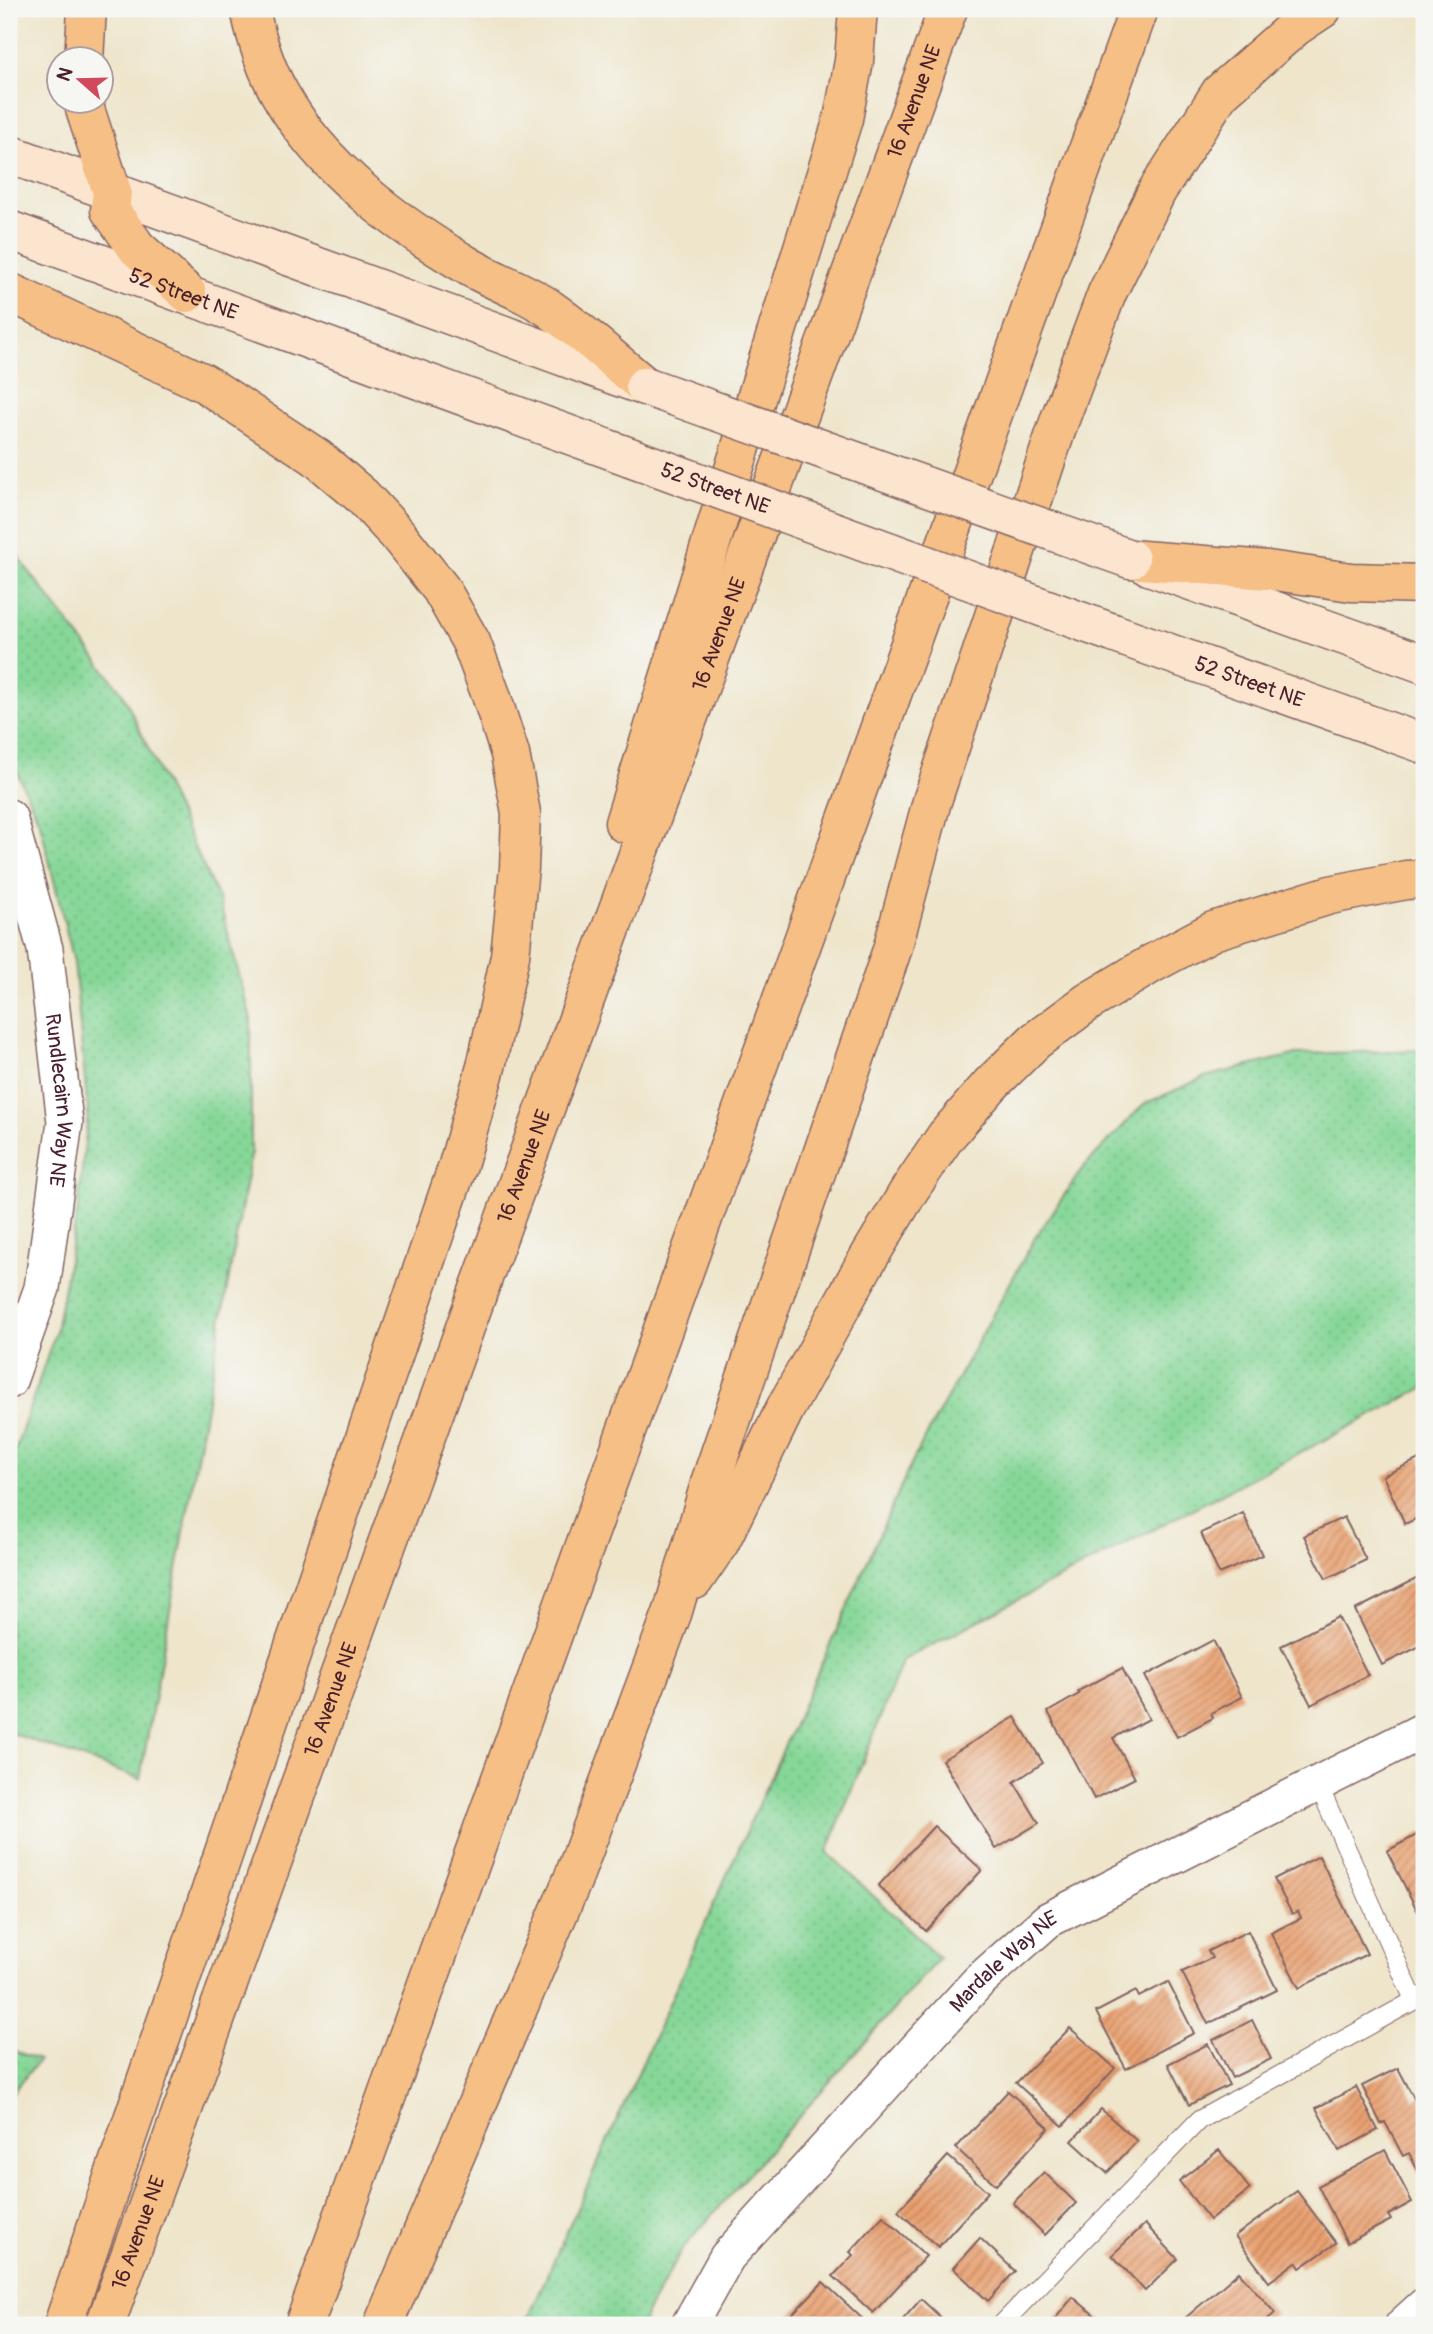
<svg xmlns="http://www.w3.org/2000/svg" width="1433" height="2334" font-family="Pangolin,sans-serif">
	<defs>
		<pattern id="park-dots" width="8" height="8" patternUnits="userSpaceOnUse" patternTransform="scale(1.75)"><rect width="8" height="8" fill="#86d798"/><path d="M2 2h.1M6 6h.1" fill="none" stroke="#75b883" stroke-width="1.8" stroke-linecap="round"/></pattern>
		<pattern id="building-hatch" width="6" height="6" patternUnits="userSpaceOnUse" patternTransform="scale(1.75)"><rect width="6" height="6" fill="#e9a171"/><path d="M-1 1l2-2M0 6l6-6M5 7l2-2" fill="none" stroke="#bf835d"/></pattern>
	</defs>
	<rect width="100%" height="100%" fill="#f6f6f2"/>
	<filter id="ink" filterUnits="userSpaceOnUse"><feTurbulence type="fractalNoise" baseFrequency=".0143" numOctaves="2"/><feDisplacementMap in="SourceGraphic" scale="14" xChannelSelector="R" yChannelSelector="G"/><feConvolveMatrix kernelMatrix="1 2 1 2 8 2 1 2 1" color-interpolation-filters="sRGB"/></filter>
	<filter id="wash" filterUnits="userSpaceOnUse"><feTurbulence type="fractalNoise" baseFrequency=".00686" numOctaves="4" result="noise"/><feDisplacementMap in="SourceGraphic" scale="28" xChannelSelector="R" yChannelSelector="G"/><feGaussianBlur stdDeviation="1.57" result="paint"/><feColorMatrix in="noise" values="0 0 0 0 0 0 0 0 0 0 0 0 0 0 0 0 0 1.4 0 .05"/><feComposite in="paint" operator="in"/></filter>
	<g filter="url(#wash)">
		<rect width="100%" height="100%" fill="#eee5cb"/>
		<g fill="url(#park-dots)" stroke="#687b62" stroke-width="2">
			<path d="M 9,545 L 123,694 L 219,900 L 251,1019 L 251,1153 L 140,1779 L 9,1732 L 9,1513 L 14,1498 L 9,1495 L 9,1469 L 56,1331 L 78,1208 L 88,1113 L 74,962 L 40,823 L 9,755 Z"/>
			<path d="M 1424,1050 L 1424,1388 L 903,1660 L 827,1852 L 939,1958 L 683,2248 L 647,2312 L 643,2325 L 525,2325 L 912,1462 L 1036,1236 L 1083,1168 L 1144,1104 L 1205,1077 L 1297,1054 Z"/>
			<path d="M 9,2049 L 39,2060 L 9,2097 Z"/>
		</g>
		<g id="blocks">
			<g fill="url(#building-hatch)">
				<path d="M 1421,1458 L 1424,1465 L 1424,1515 L 1405,1524 L 1383,1476 Z"/>
				<path d="M 1243,1513 L 1262,1555 L 1219,1574 L 1201,1533 Z"/>
				<path d="M 1344,1517 L 1366,1560 L 1326,1579 L 1304,1536 Z"/>
				<path d="M 1424,1575 L 1424,1640 L 1420,1642 L 1422,1645 L 1382,1665 L 1355,1610 Z"/>
				<path d="M 1338,1617 L 1368,1675 L 1311,1705 L 1281,1646 Z"/>
				<path d="M 1213,1640 L 1242,1697 L 1211,1713 L 1213,1718 L 1177,1737 L 1145,1676 Z"/>
				<path d="M 1122,1668 L 1149,1719 L 1113,1738 L 1135,1778 L 1094,1799 L 1048,1712 L 1079,1694 L 1078,1691 Z"/>
				<path d="M 1015,1717 L 1043,1763 L 1014,1782 L 1039,1823 L 996,1849 L 942,1760 Z"/>
				<path d="M 934,1826 L 982,1870 L 926,1931 L 878,1886 Z"/>
				<path d="M 1424,1831 L 1424,1908 L 1418,1912 L 1387,1851 Z"/>
				<path d="M 1319,1856 L 1367,1954 L 1299,1988 L 1271,1933 L 1301,1918 L 1298,1911 L 1292,1914 L 1274,1879 Z"/>
				<path d="M 1248,1931 L 1277,1990 L 1208,2024 L 1182,1972 L 1212,1958 L 1208,1951 Z"/>
				<path d="M 1168,1982 L 1194,2033 L 1126,2069 L 1096,2012 L 1136,1991 L 1139,1997 Z"/>
				<path d="M 1252,2020 L 1271,2059 L 1232,2078 L 1213,2040 Z"/>
				<path d="M 1070,2028 L 1115,2068 L 1063,2126 L 1016,2083 Z"/>
				<path d="M 1208,2044 L 1229,2085 L 1189,2105 L 1168,2064 Z"/>
				<path d="M 1398,2068 L 1415,2100 L 1424,2095 L 1424,2183 L 1409,2153 L 1403,2156 L 1385,2122 L 1381,2124 L 1362,2086 Z"/>
				<path d="M 1356,2087 L 1378,2130 L 1339,2151 L 1316,2108 Z"/>
				<path d="M 1008,2091 L 1049,2128 L 996,2185 L 956,2148 Z"/>
				<path d="M 1101,2109 L 1137,2141 L 1107,2173 L 1072,2141 Z"/>
				<path d="M 1219,2150 L 1250,2189 L 1210,2220 L 1179,2181 Z"/>
				<path d="M 1385,2150 L 1412,2202 L 1388,2215 L 1391,2220 L 1347,2243 L 1318,2186 Z"/>
				<path d="M 948,2156 L 988,2192 L 938,2247 L 898,2211 Z"/>
				<path d="M 1044,2172 L 1076,2203 L 1045,2235 L 1013,2203 Z"/>
				<path d="M 1297,2191 L 1336,2243 L 1300,2268 L 1296,2262 L 1269,2282 L 1235,2236 Z"/>
				<path d="M 883,2216 L 926,2256 L 873,2313 L 833,2276 L 853,2255 L 850,2252 Z"/>
				<path d="M 1145,2224 L 1178,2259 L 1145,2291 L 1112,2255 Z"/>
				<path d="M 980,2238 L 1015,2271 L 988,2301 L 953,2268 Z"/>
				<path d="M 1239,2272 L 1275,2313 L 1261,2325 L 1189,2325 L 1184,2319 Z"/>
				<path d="M 823,2282 L 865,2321 L 862,2325 L 782,2325 Z"/>
				<path d="M 1073,2297 L 1106,2325 L 1050,2325 Z"/>
				<path d="M 921,2299 L 949,2325 L 898,2325 Z"/>
			</g>
		</g>
	</g>
	<g filter="url(#ink)">
		<use href="#blocks" fill-opacity="0" stroke="#836463" stroke-width="2"/>
		<g fill="none" stroke-linecap="round" stroke-linejoin="round">
			<defs>
				<g id="lane">
					<path d="M 1318,1784 L 1414,2000"/>
					<path d="M 1001,2325 L 1199,2120 L 1424,1995"/>
				</g>
				<g id="street">
					<path id="s1" d="M 9,817 L 45,949 L 65,1122 L 42,1288 L 9,1381"/>
					<path id="s2" d="M 689,2325 L 727,2257 L 978,1982 L 1048,1920 L 1424,1730"/>
					<path d="M 1403,2325 L 1424,2306"/>
				</g>
				<g id="secondary">
					<path d="M 9,154 L 641,385"/>
					<path id="s3" d="M 9,230 L 630,457"/>
					<path d="M 1149,566 L 1424,664"/>
					<path id="s4" d="M 1113,633 L 1424,744"/>
				</g>
				<g id="highway">
					<path d="M 250,9 C 256,38 265,68 280,94 C 322,169 397,224 470,267 C 496,282 526,292 550,309 C 583,332 614,361 645,386"/>
					<path d="M 84,60 L 87,9"/>
					<path d="M 85,102 L 85,109 L 112,192 L 110,210 L 137,248 L 187,293"/>
					<path d="M 9,292 L 204,383 L 316,457 L 362,496 L 398,535 L 441,589 L 471,642 L 491,695 L 510,754 L 521,813 L 519,868 L 510,956 L 486,1067 L 458,1165 L 63,2325"/>
					<path d="M 1130,559 L 1268,570 L 1351,582 L 1424,584"/>
					<path d="M 624,823 L 843,119 L 854,61 L 858,9"/>
					<path d="M 694,1580 L 720,1542 L 785,1409 L 863,1267 L 910,1189 L 946,1136 L 991,1084 L 1035,1041 L 1088,1002 L 1153,963 L 1213,931 L 1330,895 L 1406,880 L 1424,879"/>
					<path id="s5" d="M 105,2325 L 479,1289 L 948,9"/>
					<path d="M 304,2325 L 1139,9"/>
					<path d="M 383,2325 L 573,1879 L 673,1611 L 711,1480 L 892,950 L 932,801 L 1060,419 L 1107,293 L 1157,191 L 1220,93 L 1295,27 L 1322,9"/>
				</g>
			</defs>
			<use href="#lane" stroke="#836463" stroke-width="20"/>
			<use href="#street" stroke="#836463" stroke-width="38"/>
			<use href="#secondary" stroke="#836463" stroke-width="41"/>
			<use href="#highway" stroke="#836463" stroke-width="41"/>
			<use href="#lane" stroke="#fff" stroke-width="18"/>
			<use href="#street" stroke="#fff" stroke-width="35"/>
			<use href="#secondary" stroke="#fbe5cf" stroke-width="38"/>
			<use href="#highway" stroke="#f5bf86" stroke-width="38"/>
			<defs>
				<g id="secondary-bridge">
					<path d="M 645,386 L 1130,559"/>
					<path id="s6" d="M 630,457 L 1113,633"/>
				</g>
			</defs>
			<use href="#secondary-bridge" stroke="#836463" stroke-width="41" stroke-linecap="butt"/>
			<use href="#secondary-bridge" stroke="#fbe5cf" stroke-width="38"/>
		</g>
	</g>
	<g text-anchor="middle" dominant-baseline="central" stroke-width="5" stroke-linejoin="round" paint-order="stroke">
		<g font-size="21" fill="#4a1f2b" stroke="#f6f6f2">
			<text stroke="none"><textPath href="#s5" startOffset="2366">16 Avenue NE</textPath></text>
			<text stroke="none"><textPath href="#s3" startOffset="186">52 Street NE</textPath></text>
			<text stroke="none"><textPath href="#s6" startOffset="91">52 Street NE</textPath></text>
			<text stroke="none"><textPath href="#s5" startOffset="1799">16 Avenue NE</textPath></text>
			<text stroke="none"><textPath href="#s4" startOffset="145">52 Street NE</textPath></text>
			<text stroke="none"><textPath href="#s1" startOffset="289">Rundlecairn Way NE</textPath></text>
			<text stroke="none"><textPath href="#s5" startOffset="1232">16 Avenue NE</textPath></text>
			<text stroke="none"><textPath href="#s5" startOffset="665">16 Avenue NE</textPath></text>
			<text stroke="none"><textPath href="#s2" startOffset="483">Mardale Way NE</textPath></text>
			<text stroke="none"><textPath href="#s5" startOffset="98">16 Avenue NE</textPath></text>
		</g>
	</g>
	<rect width="1433" height="2334" fill="none" stroke="#f6f6f2" stroke-width="35"/>
	<g transform="translate(80 80) rotate(290)"><circle r="33" fill="#f6f6f2" stroke="#b1a0a2" stroke-width="2"/>
	<path d="M0-5L12 26L0 18L-12 26Z" fill="#d1495b"/>
	<text y="-10" font-size="19" font-weight="bold" text-anchor="middle" fill="#4a1f2b">N</text>
	</g>
</svg>
